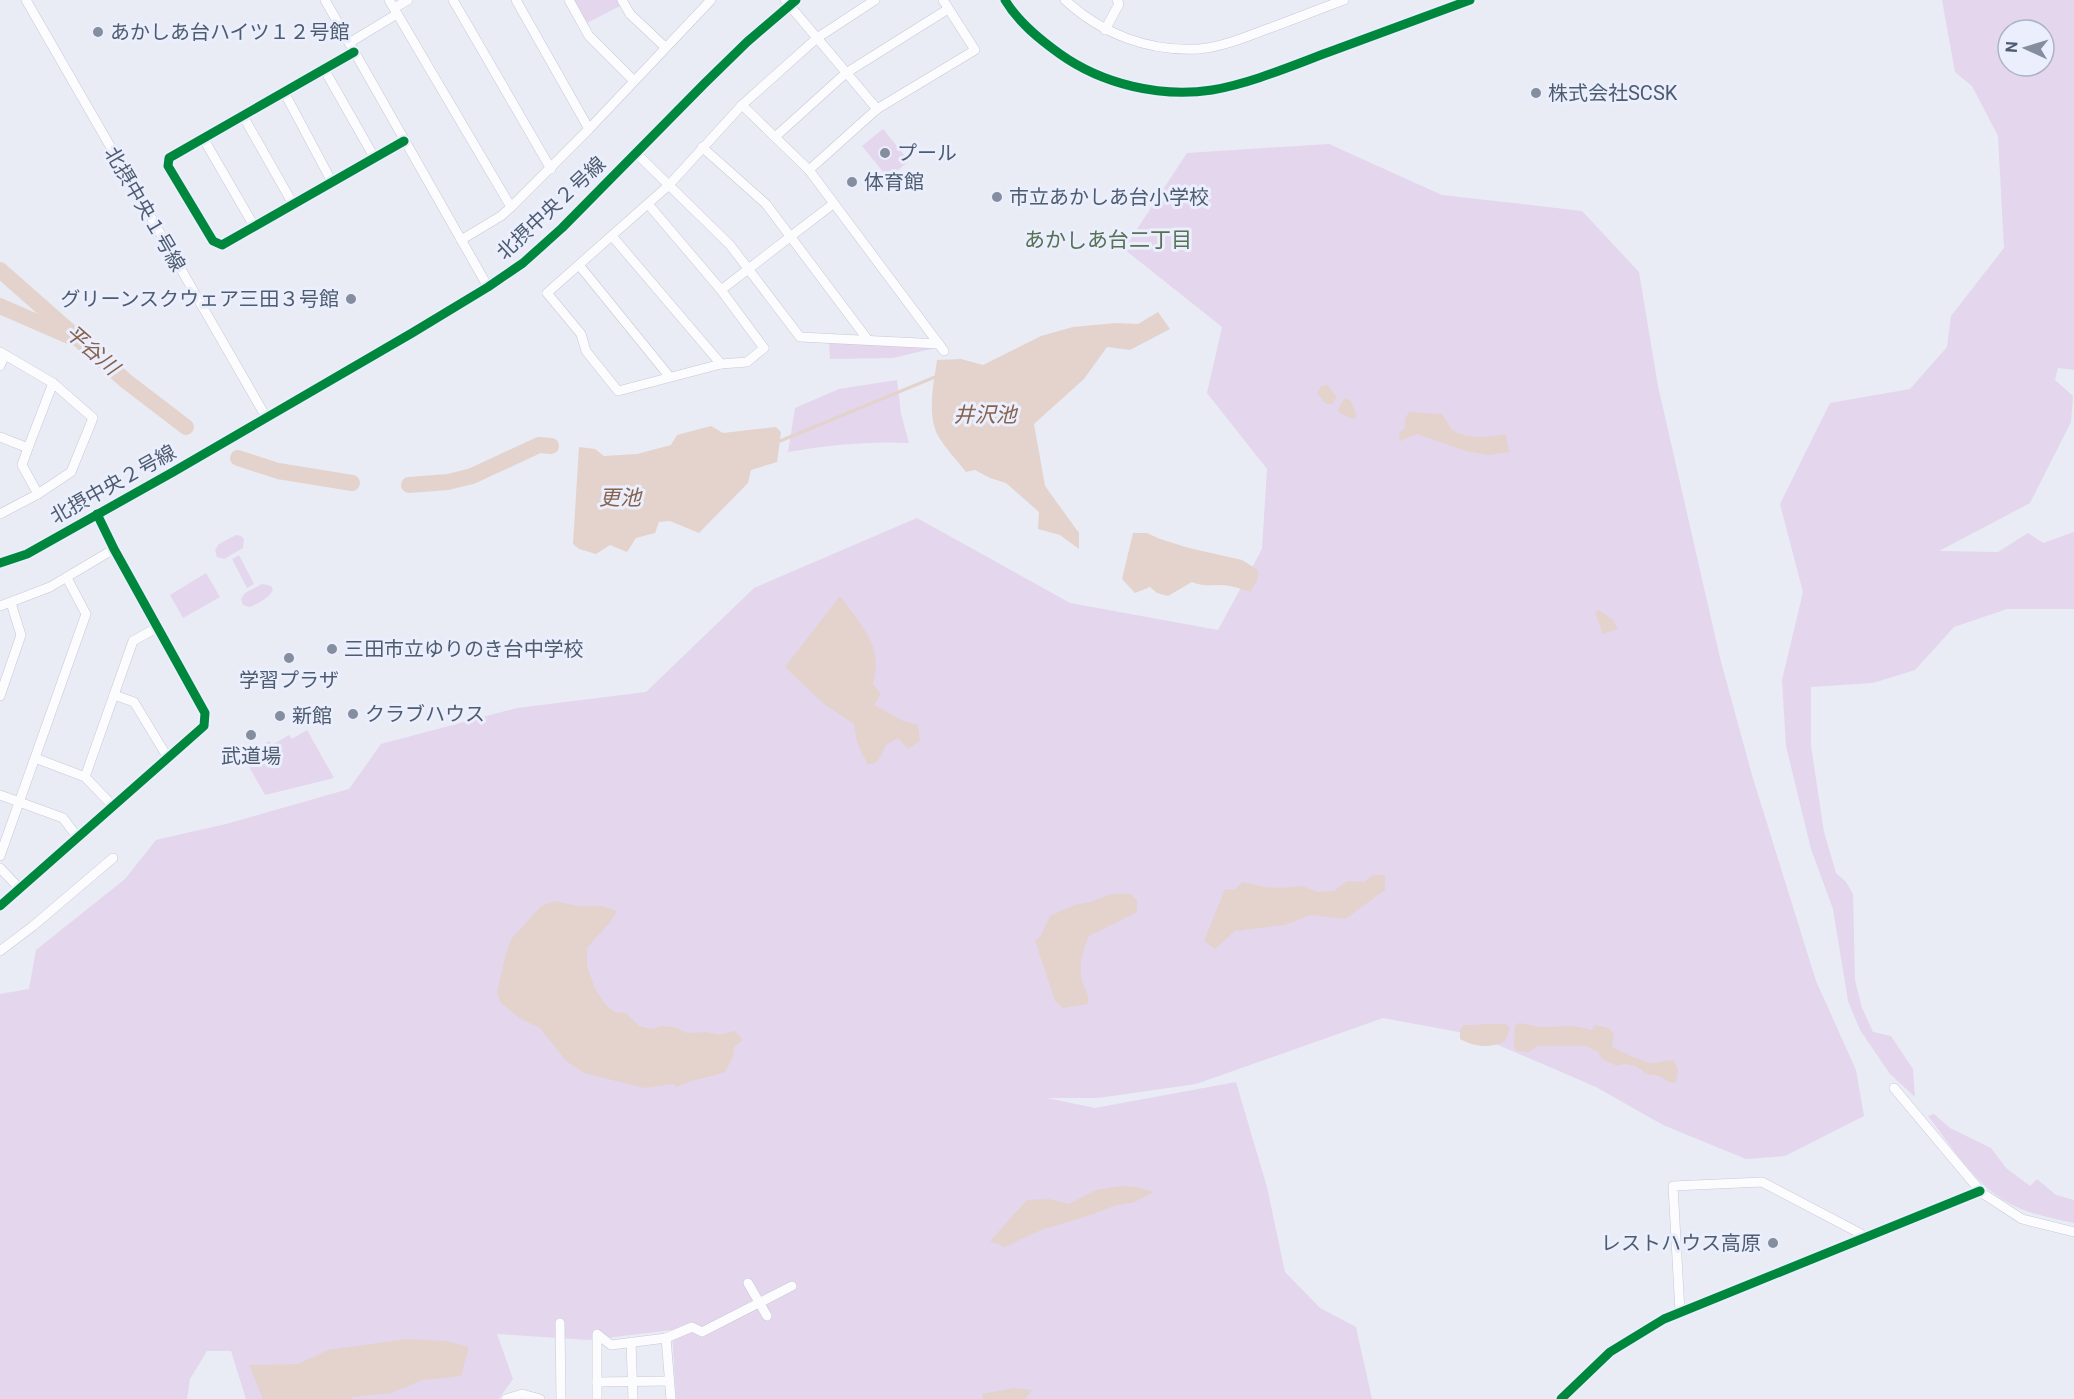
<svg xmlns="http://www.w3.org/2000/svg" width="2074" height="1399" font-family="Roboto,'Noto Sans JP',sans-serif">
	<rect width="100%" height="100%" fill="#e9ecf5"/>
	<g fill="#e4d6ed" fill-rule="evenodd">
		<path d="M 569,0 L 617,0 L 620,6 L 583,25 Z"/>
		<path d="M 1942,0 L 2074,0 L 2074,370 L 2058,368 L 2055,380 L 2073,396 L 2071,422 L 2030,503 L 1939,551 L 1998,552 L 2028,533 L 2043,543 L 2074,532 L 2074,609 L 2007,609 L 1954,627 L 1915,670 L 1873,683 L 1811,687 L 1811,746 L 1824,832 L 1836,873 L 1846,882 L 1853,894 L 1855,980 L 1862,1008 L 1873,1032 L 1891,1036 L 1913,1069 L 1915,1097 L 1890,1074 L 1860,1030 L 1848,1001 L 1833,909 L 1811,849 L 1786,746 L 1782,680 L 1803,592 L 1780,504 L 1830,403 L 1910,389 L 1947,347 L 1951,316 L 2004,248 L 1998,136 L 1972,86 L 1955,72 ZM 2008,30 L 2044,30 L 2044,66 L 2008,66 Z"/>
		<path d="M 883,129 L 909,161 L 888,178 L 862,146 Z"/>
		<path d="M 1329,144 L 1442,195 L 1582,211 L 1639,272 L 1658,386 L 1720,658 L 1752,775 L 1816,981 L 1856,1070 L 1864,1116 L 1785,1156 L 1746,1159 L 1663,1125 L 1596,1087 L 1475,1035 L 1383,1018 L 1196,1084 L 1098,1098 L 1047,1098 L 1095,1108 L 1236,1082 L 1267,1187 L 1285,1272 L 1320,1308 L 1356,1327 L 1372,1399 L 676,1399 L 672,1330 L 589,1340 L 497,1334 L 513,1379 L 499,1399 L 246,1399 L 231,1351 L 207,1351 L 190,1379 L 187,1399 L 0,1399 L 0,994 L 29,989 L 36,950 L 125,879 L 156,840 L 226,824 L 349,789 L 381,744 L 517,708 L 646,692 L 754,588 L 917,518 L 1070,603 L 1218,630 L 1262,549 L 1267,469 L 1207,393 L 1222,327 L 1124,249 L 1187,153 Z"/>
		<path d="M 829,342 L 935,348 L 893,358 L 830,359 Z"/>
		<path d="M 897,380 L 901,414 L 909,443 C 868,441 829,445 788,452 L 795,408 L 839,389 Z"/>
		<path d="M 236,535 L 241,536 L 244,539 L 243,548 L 224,559 L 217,557 L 215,550 L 219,544 Z"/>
		<path d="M 239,555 L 254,584 L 247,588 L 232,559 Z"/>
		<path d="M 206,573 L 220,597 L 183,618 L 170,595 Z"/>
		<path d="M 262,584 C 289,587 257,604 250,607 L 243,605 L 241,599 L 245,593 Z"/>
		<path d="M 307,730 L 334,778 L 265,795 L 243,756 L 269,741 L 272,745 L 289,735 L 292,739 Z"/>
		<path d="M 1934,1114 L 1950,1128 L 1991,1148 L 2006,1168 L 2030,1186 L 2037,1179 L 2056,1195 L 2074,1200 L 2074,1223 C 2049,1218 2020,1212 1999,1197 C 1970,1177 1949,1143 1928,1116 Z"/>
	</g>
	<g fill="#e3d3cc">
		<path d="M 1158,312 L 1170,329 L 1130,350 L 1107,347 L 1084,379 L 1034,424 L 1045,486 L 1079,533 L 1079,549 L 1060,535 L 1038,529 L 1039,512 L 1006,483 L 990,478 L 975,470 L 966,472 C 957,460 944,447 937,434 C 927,412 934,382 937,360 L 961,359 L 983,365 L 1041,336 L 1073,327 L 1116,323 L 1138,324 Z"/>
		<path d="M 1327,385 L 1337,397 L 1332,404 L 1326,404 L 1317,393 L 1321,386 Z"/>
		<path d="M 1346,398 L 1351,401 L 1357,416 L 1353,419 L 1338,412 L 1341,403 Z"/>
		<path d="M 1409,412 L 1442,414 C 1445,418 1449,427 1453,430 C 1466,440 1492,437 1506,434 L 1509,452 L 1489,455 L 1466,451 L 1417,434 L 1400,441 L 1399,433 L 1405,428 L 1405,419 Z"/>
		<path d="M 711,426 L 723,433 L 776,427 L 781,432 L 777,462 L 751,470 L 748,483 L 699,533 L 670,521 L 659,522 L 655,533 L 636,538 L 627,552 L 610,545 L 596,554 L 579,549 L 573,544 L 579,447 L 595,449 L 604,456 L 637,454 L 671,445 L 677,435 Z"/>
		<path d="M 1133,533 L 1147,533 L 1160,539 L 1189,548 L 1242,560 L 1258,570 L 1258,579 L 1250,592 C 1241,589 1231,585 1221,585 C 1207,585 1206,587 1192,582 L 1168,596 L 1157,593 L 1150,587 L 1135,593 L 1122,579 Z"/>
		<path d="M 840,596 C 861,625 884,646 873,684 L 881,694 L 874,705 L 903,721 L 918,725 L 920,741 L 908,749 L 898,738 L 886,745 L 878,761 L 868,765 L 857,743 L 854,724 L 824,704 L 785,667 Z"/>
		<path d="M 1599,610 L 1613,620 L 1618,629 L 1603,634 L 1595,613 Z"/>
		<path d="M 1373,875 L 1385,875 L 1385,890 L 1345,919 L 1311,915 L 1285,925 L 1235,931 L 1215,949 L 1204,941 L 1225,889 L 1234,890 L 1243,882 L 1265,887 L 1281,888 L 1303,886 L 1317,892 L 1334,891 L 1347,881 L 1364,882 Z"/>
		<path d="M 1111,894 L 1131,894 L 1137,901 L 1137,912 L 1089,936 C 1083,950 1078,965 1082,980 C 1084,990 1090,993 1088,1004 L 1063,1008 L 1055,1001 L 1035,940 L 1040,937 L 1050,916 L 1074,905 L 1091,902 Z"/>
		<path d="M 555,901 L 578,906 L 602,906 L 617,911 L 610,922 L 587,948 L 587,966 L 595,989 L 606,1005 L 614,1012 L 626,1013 L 639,1026 L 652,1029 L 661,1026 L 674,1027 L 687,1033 L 707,1032 L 720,1035 L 735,1031 L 743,1040 L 734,1047 L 733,1057 L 725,1072 C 708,1078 692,1079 676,1087 L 673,1084 L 644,1088 L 584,1073 L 566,1061 L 540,1028 L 519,1018 L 500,1002 L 497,992 L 506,953 L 512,938 L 541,906 Z"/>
		<path d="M 1519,1023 L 1541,1027 L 1574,1026 L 1592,1030 L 1595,1025 L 1609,1028 L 1614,1034 L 1612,1047 C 1616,1049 1644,1062 1649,1063 C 1657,1064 1664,1060 1673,1060 L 1678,1069 L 1676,1083 L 1668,1082 L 1660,1076 L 1647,1074 L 1636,1066 L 1625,1064 L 1617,1066 L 1602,1059 L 1598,1052 L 1586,1046 L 1537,1046 L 1529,1052 L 1516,1051 L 1514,1045 L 1515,1026 Z"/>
		<path d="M 1482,1024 L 1506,1024 L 1510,1028 L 1505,1041 C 1491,1049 1474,1047 1460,1039 L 1460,1029 L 1464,1025 L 1478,1025 Z"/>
		<path d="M 1121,1186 L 1136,1187 L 1154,1192 L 1135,1202 L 1113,1206 L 1094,1214 L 1041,1230 L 1005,1247 L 990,1241 L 1027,1200 L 1048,1199 L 1069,1204 L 1096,1190 Z"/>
		<path d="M 407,1339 L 446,1341 L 469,1347 L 461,1376 L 423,1380 L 391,1393 L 353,1397 L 351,1399 L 263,1399 L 249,1365 L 298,1364 L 328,1350 Z"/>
		<path d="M 1014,1388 L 1032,1390 L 1025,1399 L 983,1399 L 982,1394 Z"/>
	</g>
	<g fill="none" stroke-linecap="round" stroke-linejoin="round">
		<path stroke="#e3d3cc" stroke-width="3" d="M 780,441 L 935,377"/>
		<g stroke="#e3d3cc" stroke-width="16">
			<path d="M 0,270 L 126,381 L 186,427"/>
			<path d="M 0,306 L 71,337"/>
			<path d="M 238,458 L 278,471 L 352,483"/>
			<path d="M 409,485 L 448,482 L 472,476 L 539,445 L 551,446"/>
		</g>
		<defs>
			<g id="minor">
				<path d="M 26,0 L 266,417"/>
				<path d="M 325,0 L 488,287"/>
				<path d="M 389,0 L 511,207"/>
				<path d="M 453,0 L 551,169"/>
				<path d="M 516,0 L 589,129"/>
				<path d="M 569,0 L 589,36 L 634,81"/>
				<path d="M 622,0 L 630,14 L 665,47"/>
				<path d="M 785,0 L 877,109"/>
				<path d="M 1005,0 C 1018,22 1039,39 1060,54 C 1102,84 1160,98 1212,90 C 1252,83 1291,66 1329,52 C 1376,35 1423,17 1470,0"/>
				<path d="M 1065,0 C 1102,34 1149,52 1199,49 C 1223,47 1248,36 1270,28 C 1295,19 1319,9 1344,0"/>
				<path d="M 394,8 L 408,0"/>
				<path d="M 1105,30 L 1119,4 L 1117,0"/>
				<path d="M 349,43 L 397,14"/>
				<path d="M 354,52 L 169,158 L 168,166 L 213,241 L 222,245 L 404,141"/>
				<path d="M 324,69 L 374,157"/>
				<path d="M 284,92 L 332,182"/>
				<path d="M 742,105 L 809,170 L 944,351"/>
				<path d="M 243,116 L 293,204"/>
				<path d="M 775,137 L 846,73 L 948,9"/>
				<path d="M 203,138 L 254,226"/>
				<path d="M 702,147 L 766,204 L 868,340"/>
				<path d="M 636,153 L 730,245 L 800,337 L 939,344"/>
				<path d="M 809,170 L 877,109 L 975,50 L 943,0"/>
				<path d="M 648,204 L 721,290 L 764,348 L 747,362 L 721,364 L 618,391 L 586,351 L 581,334 L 547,293 L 669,185 L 742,105 L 817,38 L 875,0"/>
				<path d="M 612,236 L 721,364"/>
				<path d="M 461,240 L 501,216 L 511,207 L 589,129 L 711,0"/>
				<path d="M 579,265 L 669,376"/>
				<path d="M 721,290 L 833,204"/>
				<path d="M 0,352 L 53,383 L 93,418 L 71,472 L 38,494 L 0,514"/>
				<path d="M 0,366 L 5,355"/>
				<path d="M 0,437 L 28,448 L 53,383"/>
				<path d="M 28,448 L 22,465 L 38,494"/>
				<path d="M 0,563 L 27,554 L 173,472 L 412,333 L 488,287 L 523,263 L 562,228 L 705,83 L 747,42 L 796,0"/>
				<path d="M 0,606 L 50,587 L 114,549"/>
				<path d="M 114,695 L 134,702 L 168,758"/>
				<path d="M 0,696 L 21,635 L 11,603"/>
				<path d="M 35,758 L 85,777 L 113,806"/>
				<path d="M 85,777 L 133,641 L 158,627"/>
				<path d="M 0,795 L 63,818 L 78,838"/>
				<path d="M 0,856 L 86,614 L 67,578"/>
				<path d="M 0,868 L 20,889"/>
				<path d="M 0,906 L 204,726 L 205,713 L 114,549 L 97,514"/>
				<path d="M 0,951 L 33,926 L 113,858"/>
				<path d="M 1894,1088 L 1982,1193 L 2022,1219 L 2074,1232"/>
				<path d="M 748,1283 L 767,1316"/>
				<path d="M 1680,1312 L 1673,1186 L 1762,1182 L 1867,1237"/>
				<path d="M 560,1323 L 561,1399"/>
				<path d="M 666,1338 L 692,1327 L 702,1332 L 792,1286"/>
				<path d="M 631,1342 L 633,1399"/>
				<path d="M 597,1382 L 669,1381"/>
				<path d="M 506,1399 L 522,1394 L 540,1399"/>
				<path d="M 597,1399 L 597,1334 L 611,1345 L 666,1338 L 671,1399"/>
				<path d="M 1561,1399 L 1610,1352 L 1664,1319 L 1980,1191"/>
			</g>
		</defs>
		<use href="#minor" stroke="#c5cad3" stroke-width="10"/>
		<use href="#minor" stroke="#fcfcfe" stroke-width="9"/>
		<defs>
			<g id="cycleway">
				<path d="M 1005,0 C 1018,22 1039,39 1060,54 C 1102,84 1160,98 1212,90 C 1252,83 1291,66 1329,52 C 1376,35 1423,17 1470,0"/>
				<path d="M 354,52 L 169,158 L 168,166 L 213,241 L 222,245 L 404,141"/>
				<path d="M 0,563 L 27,554 L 173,472 L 412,333 L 488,287 L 523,263 L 562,228 L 705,83 L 747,42 L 796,0"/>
				<path d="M 0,906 L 204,726 L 205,713 L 114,549 L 97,514"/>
				<path d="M 1561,1399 L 1610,1352 L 1664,1319 L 1980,1191"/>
			</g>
		</defs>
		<use href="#cycleway" stroke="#eaeefd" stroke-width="13"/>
		<use href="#cycleway" stroke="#00873e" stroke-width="9"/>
	</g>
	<g fill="#848e9e" stroke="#eaeefd" stroke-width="2">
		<circle cx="98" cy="32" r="6"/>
		<circle cx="1536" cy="93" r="6"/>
		<circle cx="885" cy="153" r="6"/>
		<circle cx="852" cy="182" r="6"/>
		<circle cx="997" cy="197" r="6"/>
		<circle cx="351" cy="299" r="6"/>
		<circle cx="332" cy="649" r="6"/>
		<circle cx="289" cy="658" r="6"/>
		<circle cx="353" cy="714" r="6"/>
		<circle cx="280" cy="716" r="6"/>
		<circle cx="251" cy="735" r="6"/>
		<circle cx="1773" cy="1243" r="6"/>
	</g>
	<g text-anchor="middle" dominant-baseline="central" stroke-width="6" stroke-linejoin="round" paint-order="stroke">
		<g font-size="20" fill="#4d5c6f" stroke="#eaeefd" text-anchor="start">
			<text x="110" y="32">あかしあ台ハイツ１２号館</text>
			<text x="1548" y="93">株式会社SCSK</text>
			<text x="897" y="153">プール</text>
			<text x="864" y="182">体育館</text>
			<text x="1009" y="197">市立あかしあ台小学校</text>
			<text x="339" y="299" text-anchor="end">グリーンスクウェア三田３号館</text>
			<text x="344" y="649">三田市立ゆりのき台中学校</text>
			<text x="289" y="680" text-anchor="middle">学習プラザ</text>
			<text x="365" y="714">クラブハウス</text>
			<text x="292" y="716">新館</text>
			<text x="251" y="756" text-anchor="middle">武道場</text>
			<text x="1761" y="1243" text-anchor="end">レストハウス高原</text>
		</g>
		<g font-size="20" fill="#4d5c6f" stroke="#eaeefd">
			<text transform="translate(551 208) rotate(-43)">北摂中央２号線</text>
			<text transform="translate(145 209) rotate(60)">北摂中央１号線</text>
			<text transform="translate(113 484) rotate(-29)">北摂中央２号線</text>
		</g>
		<g font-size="21" fill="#577253" stroke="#eaeefd">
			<text x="1108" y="240">あかしあ台二丁目</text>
		</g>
		<g font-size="21" font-style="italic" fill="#87624c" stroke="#eaeefd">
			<text transform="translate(92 350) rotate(41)">平谷川</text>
			<text x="985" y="415">井沢池</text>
			<text x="620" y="498">更池</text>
		</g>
	</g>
	<g transform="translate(2026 48) rotate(274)"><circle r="28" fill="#eaeefd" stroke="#abb4c4" stroke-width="1.5"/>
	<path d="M0-4.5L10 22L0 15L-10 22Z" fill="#848e9e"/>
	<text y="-9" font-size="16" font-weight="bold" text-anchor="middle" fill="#4d5c6f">N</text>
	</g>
</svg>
